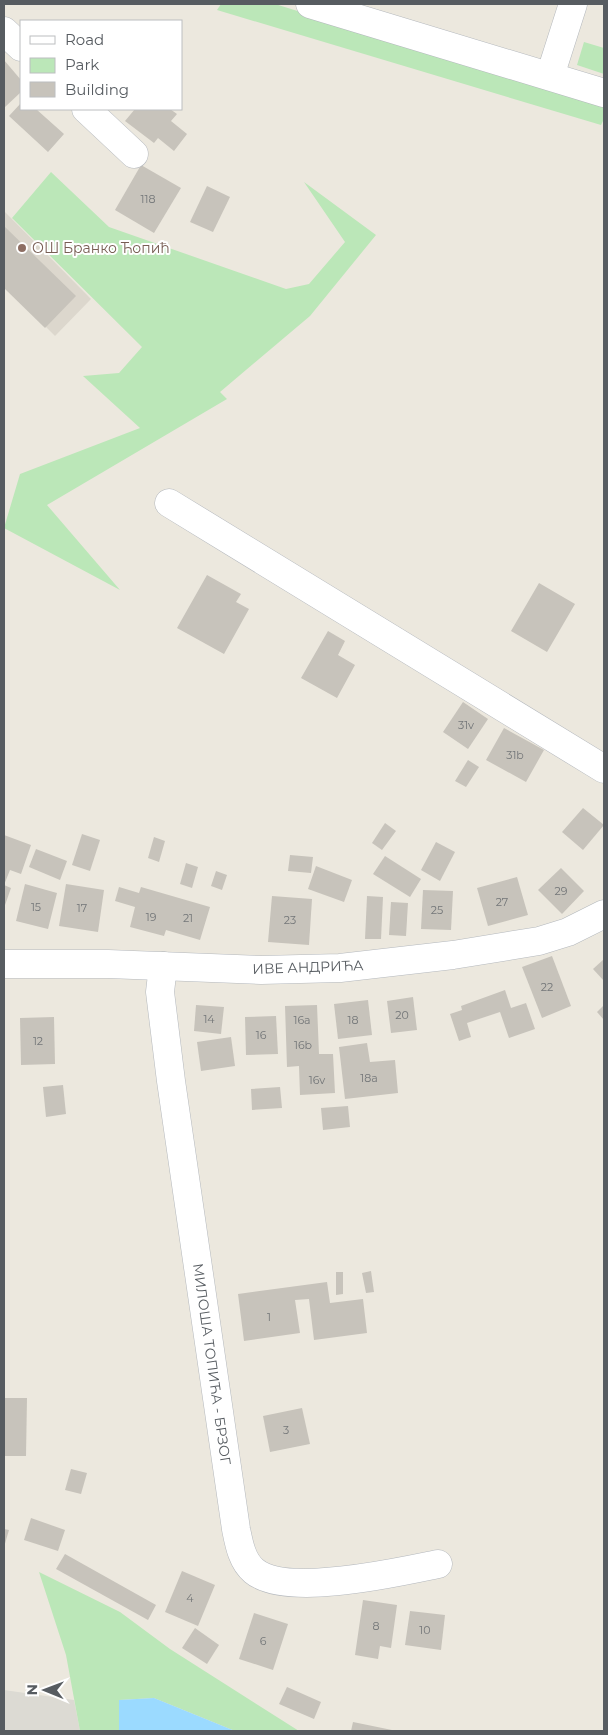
<svg xmlns="http://www.w3.org/2000/svg" width="608" height="1735" font-family="Montserrat,sans-serif">
	<rect width="100%" height="100%" fill="#ece8de"/>
	<path fill="#dcdad3" d="M 4,1690 L 74,1700 L 80,1731 L 4,1731 Z"/>
	<path fill="#dcd7cd" d="M 4,211 L 91,299 L 55,336 L 4,285 Z"/>
	<g fill="#bbe7b8">
		<path d="M 221,4 L 275,4 L 604,106 L 604,119 L 601,125 L 217,10 Z"/>
		<path d="M 584,42 L 604,48 L 604,74 L 577,65 Z"/>
		<path d="M 51,172 L 109,227 L 286,289 L 309,284 L 345,242 L 304,182 L 376,235 L 310,316 L 220,392 L 227,399 L 47,505 L 120,590 L 4,528 L 20,474 L 140,428 L 83,376 L 119,373 L 142,347 L 12,218 Z"/>
		<path d="M 39,1572 L 120,1612 L 170,1649 L 299,1731 L 235,1731 L 154,1698 L 119,1700 L 119,1731 L 80,1731 L 66,1655 Z"/>
	</g>
	<path fill="#9bdaff" d="M 154,1698 L 235,1731 L 119,1731 L 119,1700 Z"/>
	<g fill="#c7c3bb">
		<path d="M 4,60 L 21,80 L 21,92 L 4,108 Z"/>
		<path d="M 21,103 L 21,109 L 36,109 L 64,134 L 48,152 L 9,116 Z"/>
		<path d="M 135,109 L 170,109 L 177,114 L 171,121 L 187,134 L 174,151 L 158,138 L 154,143 L 125,121 Z"/>
		<path d="M 141,165 L 181,188 L 154,233 L 115,210 Z"/>
		<path d="M 207,186 L 230,197 L 213,232 L 190,222 Z"/>
		<path d="M 4,226 L 76,296 L 45,328 L 4,288 Z"/>
		<path d="M 207,575 L 241,594 L 236,602 L 249,609 L 224,654 L 177,628 Z"/>
		<path d="M 539,583 L 575,604 L 547,652 L 511,631 Z"/>
		<path d="M 328,631 L 345,641 L 338,655 L 355,665 L 337,698 L 301,678 Z"/>
		<path d="M 463,702 L 488,719 L 468,749 L 443,732 Z"/>
		<path d="M 504,728 L 544,750 L 526,782 L 486,760 Z"/>
		<path d="M 468,760 L 479,767 L 466,787 L 455,781 Z"/>
		<path d="M 583,808 L 604,825 L 583,850 L 562,832 Z"/>
		<path d="M 385,823 L 396,831 L 382,850 L 372,843 Z"/>
		<path d="M 82,834 L 100,840 L 90,871 L 72,865 Z"/>
		<path d="M 4,835 L 31,845 L 21,874 L 10,870 L 4,885 L 11,888 L 4,908 Z"/>
		<path d="M 154,837 L 165,841 L 159,862 L 148,858 Z"/>
		<path d="M 436,842 L 455,852 L 440,881 L 421,870 Z"/>
		<path d="M 36,849 L 67,861 L 60,880 L 29,867 Z"/>
		<path d="M 290,855 L 313,857 L 311,873 L 288,871 Z"/>
		<path d="M 385,856 L 421,879 L 410,897 L 373,874 Z"/>
		<path d="M 186,863 L 198,867 L 192,888 L 180,884 Z"/>
		<path d="M 316,866 L 352,880 L 344,902 L 308,889 Z"/>
		<path d="M 561,868 L 584,891 L 562,914 L 538,890 Z"/>
		<path d="M 216,871 L 227,875 L 222,890 L 211,886 Z"/>
		<path d="M 517,877 L 528,915 L 488,926 L 477,888 Z"/>
		<path d="M 25,884 L 57,893 L 48,929 L 16,921 Z"/>
		<path d="M 66,884 L 104,890 L 98,932 L 59,926 Z"/>
		<path d="M 119,887 L 139,893 L 141,887 L 210,907 L 200,940 L 166,930 L 164,936 L 130,927 L 135,907 L 115,901 Z"/>
		<path d="M 423,890 L 453,891 L 451,930 L 421,929 Z"/>
		<path d="M 272,896 L 312,899 L 309,945 L 268,942 Z"/>
		<path d="M 367,896 L 383,897 L 381,939 L 365,939 Z"/>
		<path d="M 391,902 L 408,903 L 406,936 L 389,935 Z"/>
		<path d="M 552,956 L 571,1006 L 542,1018 L 522,967 Z"/>
		<path d="M 604,959 L 604,981 L 593,969 Z"/>
		<path d="M 505,990 L 511,1008 L 526,1003 L 535,1029 L 509,1038 L 500,1012 L 467,1023 L 471,1037 L 459,1041 L 450,1014 L 462,1010 L 461,1006 Z"/>
		<path d="M 413,997 L 417,1030 L 391,1033 L 387,1001 Z"/>
		<path d="M 368,1000 L 372,1035 L 338,1039 L 334,1004 Z"/>
		<path d="M 196,1005 L 224,1007 L 221,1034 L 194,1031 Z"/>
		<path d="M 317,1005 L 319,1054 L 333,1054 L 335,1093 L 300,1095 L 299,1066 L 287,1067 L 285,1006 Z"/>
		<path d="M 604,1005 L 604,1020 L 597,1012 Z"/>
		<path d="M 276,1016 L 278,1054 L 246,1055 L 245,1017 Z"/>
		<path d="M 54,1017 L 55,1064 L 21,1065 L 20,1018 Z"/>
		<path d="M 231,1037 L 235,1066 L 201,1071 L 197,1042 Z"/>
		<path d="M 367,1043 L 370,1062 L 395,1060 L 398,1093 L 345,1099 L 339,1047 Z"/>
		<path d="M 63,1085 L 66,1114 L 46,1117 L 43,1087 Z"/>
		<path d="M 280,1087 L 282,1108 L 252,1110 L 251,1089 Z"/>
		<path d="M 348,1106 L 350,1127 L 323,1130 L 321,1108 Z"/>
		<path d="M 371,1271 L 374,1292 L 366,1293 L 362,1273 Z"/>
		<path d="M 336,1272 L 343,1272 L 343,1294 L 336,1295 Z"/>
		<path d="M 327,1282 L 330,1303 L 363,1299 L 367,1333 L 314,1340 L 309,1299 L 295,1300 L 300,1333 L 244,1341 L 238,1294 Z"/>
		<path d="M 4,1398 L 27,1398 L 26,1456 L 4,1456 Z"/>
		<path d="M 302,1408 L 310,1444 L 270,1452 L 263,1416 Z"/>
		<path d="M 71,1469 L 87,1473 L 81,1494 L 65,1490 Z"/>
		<path d="M 31,1518 L 65,1530 L 58,1551 L 24,1540 Z"/>
		<path d="M 4,1529 L 9,1530 L 4,1547 Z"/>
		<path d="M 65,1554 L 156,1605 L 148,1620 L 56,1569 Z"/>
		<path d="M 182,1571 L 215,1585 L 198,1626 L 165,1612 Z"/>
		<path d="M 363,1600 L 397,1605 L 391,1648 L 380,1646 L 378,1659 L 355,1655 Z"/>
		<path d="M 410,1611 L 445,1615 L 441,1650 L 405,1645 Z"/>
		<path d="M 254,1613 L 288,1624 L 273,1670 L 239,1659 Z"/>
		<path d="M 195,1628 L 219,1645 L 207,1664 L 182,1648 Z"/>
		<path d="M 287,1687 L 321,1702 L 314,1719 L 279,1704 Z"/>
		<path d="M 353,1722 L 392,1730 L 392,1731 L 351,1731 Z"/>
	</g>
	<g fill="none" stroke-linecap="round" stroke-linejoin="round">
		<defs>
			<g id="minor">
				<path d="M 310,4 L 604,93"/>
				<path d="M 4,31 L 21,47"/>
				<path d="M 550,76 L 573,4"/>
				<path d="M 86,109 L 134,154"/>
				<path d="M 169,503 L 604,769"/>
				<path d="M 4,964 L 108,964 L 261,970 L 340,968 L 453,955 L 539,941 L 568,932 L 604,914"/>
				<path d="M 163,966 L 160,992 L 171,1081 L 236,1529 C 239,1544 242,1561 254,1571 C 286,1598 399,1572 438,1564"/>
			</g>
		</defs>
		<use href="#minor" stroke="#b4b8bd" stroke-width="29"/>
		<use href="#minor" stroke="#fff" stroke-width="28"/>
	</g>
	<circle fill="#8d6e63" stroke="#fff" stroke-width="2" cx="22" cy="248" r="5"/>
	<g text-anchor="middle" dominant-baseline="central" stroke-width="4" stroke-linejoin="round" paint-order="stroke">
		<g font-size="11" fill="#737678">
			<text x="148" y="199">118</text>
			<text x="466" y="725">31v</text>
			<text x="515" y="755">31b</text>
			<text x="561" y="891">29</text>
			<text x="502" y="902">27</text>
			<text x="36" y="907">15</text>
			<text x="82" y="908">17</text>
			<text x="437" y="910">25</text>
			<text x="151" y="917">19</text>
			<text x="188" y="918">21</text>
			<text x="290" y="920">23</text>
			<text x="547" y="987">22</text>
			<text x="402" y="1015">20</text>
			<text x="209" y="1019">14</text>
			<text x="302" y="1020">16a</text>
			<text x="353" y="1020">18</text>
			<text x="261" y="1035">16</text>
			<text x="38" y="1041">12</text>
			<text x="303" y="1045">16b</text>
			<text x="369" y="1078">18a</text>
			<text x="317" y="1080">16v</text>
			<text x="269" y="1317">1</text>
			<text x="286" y="1430">3</text>
			<text x="190" y="1598">4</text>
			<text x="376" y="1626">8</text>
			<text x="425" y="1630">10</text>
			<text x="263" y="1641">6</text>
		</g>
		<g font-size="14" fill="#785e54" stroke="#fff" text-anchor="start">
			<text x="32" y="248">ОШ Бранко Ћопић</text>
		</g>
		<g font-size="14" fill="#575c61" stroke="#fff">
			<text transform="translate(308 967) rotate(-2)">ИВЕ АНДРИЋА</text>
			<text transform="translate(212 1364) rotate(82)">МИЛОША ТОПИЋА - БРЗОГ</text>
		</g>
	</g>
	<rect width="608" height="1735" fill="none" stroke="#575c61" stroke-width="10"/>
	<rect x="20" y="20" width="162" height="90" fill="#ffffff" stroke="#bcbec0"/>
	<rect x="30" y="36" width="25" height="8" fill="#ffffff" stroke="#bcbec0"/>
	<text x="65" y="45" font-size="15" fill="#575c61">Road</text>
	<rect x="30" y="58" width="25" height="15" fill="#bbe7b8" stroke="#bcbec0"/>
	<text x="65" y="70" font-size="15" fill="#575c61">Park</text>
	<rect x="30" y="82" width="25" height="15" fill="#c7c3bb" stroke="#bcbec0"/>
	<text x="65" y="95" font-size="15" fill="#575c61">Building</text>
	<g transform="translate(45 1690) rotate(271)" stroke="#ffffff" stroke-width="4" paint-order="stroke">
	<path d="M0-4L9 19L0 12L-9 19Z" fill="#575c61"/>
	<text y="-8" font-size="14" font-weight="bold" text-anchor="middle" fill="#575c61">N</text>
	</g>
</svg>
